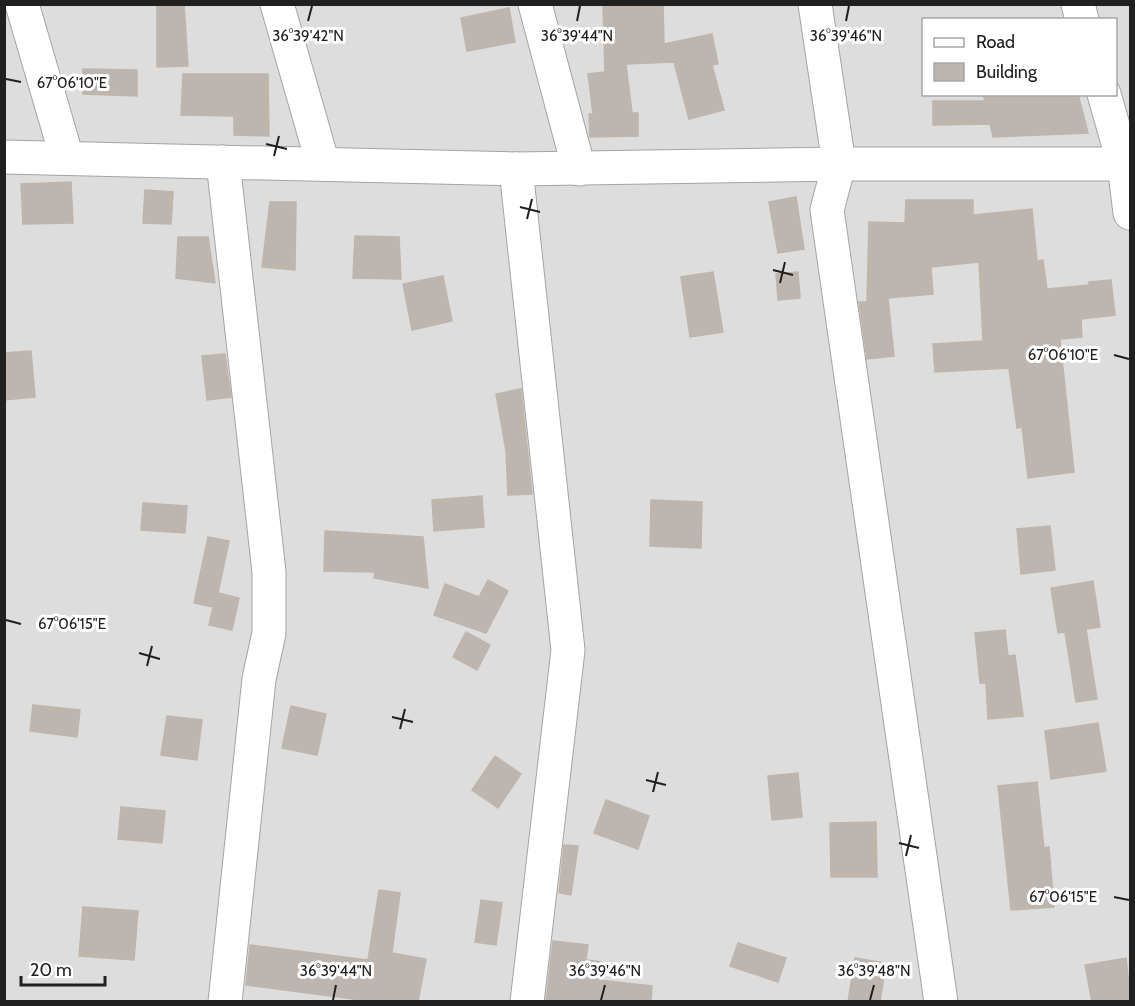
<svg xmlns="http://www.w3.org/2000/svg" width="1135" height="1006" font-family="Cabin,sans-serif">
	<rect width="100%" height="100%" fill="#f0ede7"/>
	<path fill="#dedddd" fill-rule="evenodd" d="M 5,5 L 1130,5 L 1130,1001 L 5,1001 ZM 924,20 L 1116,20 L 1116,94 L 924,94 Z"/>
	<g fill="#bdb6b0" stroke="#c0b5aa" stroke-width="1.5">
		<path d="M 157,4 L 184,4 L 188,66 L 157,67 Z"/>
		<path d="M 663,4 L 664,44 L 712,34 L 718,64 L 712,65 L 724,110 L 689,119 L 674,62 L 626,64 L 632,113 L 638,113 L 638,136 L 590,137 L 589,114 L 593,114 L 588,74 L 605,72 L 603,5 Z"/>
		<path d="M 509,8 L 515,42 L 467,51 L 461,18 Z"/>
		<path d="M 83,69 L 137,70 L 137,96 L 83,94 Z"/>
		<path d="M 183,74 L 268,74 L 269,136 L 234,135 L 234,116 L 181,115 Z"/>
		<path d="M 983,94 L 1078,94 L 1088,133 L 993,137 L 990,124 L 933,125 L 933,101 L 985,101 Z"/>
		<path d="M 71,182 L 73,223 L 23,224 L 21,184 Z"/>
		<path d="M 145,190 L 173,192 L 171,224 L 143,223 Z"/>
		<path d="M 796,197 L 804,249 L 778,253 L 769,202 Z"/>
		<path d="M 906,200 L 973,200 L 973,215 L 1032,209 L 1037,261 L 1043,260 L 1047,289 L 1089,285 L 1089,282 L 1111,280 L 1115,315 L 1081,319 L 1082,337 L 1060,339 L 1074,472 L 1028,478 L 1022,427 L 1017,428 L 1009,368 L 935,372 L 933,344 L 983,341 L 979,262 L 931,267 L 933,294 L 888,298 L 894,356 L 867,359 L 859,302 L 867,302 L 869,222 L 905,223 Z"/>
		<path d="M 270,202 L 296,202 L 295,270 L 262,267 Z"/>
		<path d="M 355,236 L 399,237 L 401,279 L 353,278 Z"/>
		<path d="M 178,237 L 208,237 L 215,283 L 176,278 Z"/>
		<path d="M 713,272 L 723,332 L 690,337 L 681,277 Z"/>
		<path d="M 798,272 L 800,298 L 778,300 L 776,274 Z"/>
		<path d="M 443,276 L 452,321 L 412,330 L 403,284 Z"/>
		<path d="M 31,351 L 35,397 L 4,400 L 4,353 Z"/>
		<path d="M 225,354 L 231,397 L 207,400 L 202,356 Z"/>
		<path d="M 521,389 L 532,494 L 508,495 L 506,451 L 496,394 Z"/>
		<path d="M 482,496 L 484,527 L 434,531 L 432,500 Z"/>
		<path d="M 651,500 L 702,502 L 701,548 L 650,546 Z"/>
		<path d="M 143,503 L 187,506 L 185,533 L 141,530 Z"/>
		<path d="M 1050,526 L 1055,570 L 1021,574 L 1017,529 Z"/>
		<path d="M 325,531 L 423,537 L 428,588 L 374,578 L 375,572 L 324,571 Z"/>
		<path d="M 208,537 L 229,541 L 218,593 L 239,598 L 232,630 L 209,625 L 213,607 L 194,603 Z"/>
		<path d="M 488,580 L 508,591 L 486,633 L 434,615 L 445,584 L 479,597 Z"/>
		<path d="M 1093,581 L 1100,627 L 1086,629 L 1097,699 L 1076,702 L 1065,632 L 1058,633 L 1051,588 Z"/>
		<path d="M 1005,630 L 1008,656 L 1015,655 L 1023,716 L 988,719 L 986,683 L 980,683 L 975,633 Z"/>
		<path d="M 466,632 L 490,645 L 477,670 L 453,657 Z"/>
		<path d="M 33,705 L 80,710 L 77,737 L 30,731 Z"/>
		<path d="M 291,706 L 326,714 L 317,755 L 282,748 Z"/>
		<path d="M 167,716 L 202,720 L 197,760 L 161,755 Z"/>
		<path d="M 1098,723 L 1106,771 L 1051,779 L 1045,731 Z"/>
		<path d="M 495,756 L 521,774 L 498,808 L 472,790 Z"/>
		<path d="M 798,773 L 802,817 L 772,820 L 768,776 Z"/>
		<path d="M 1037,782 L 1044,848 L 1049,847 L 1054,907 L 1011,910 L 998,786 Z"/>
		<path d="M 606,800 L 649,816 L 638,849 L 594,833 Z"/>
		<path d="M 121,807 L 165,811 L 162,843 L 118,839 Z"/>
		<path d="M 876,822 L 877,877 L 831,877 L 830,823 Z"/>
		<path d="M 564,845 L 578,846 L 571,895 L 559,893 Z"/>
		<path d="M 379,890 L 400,893 L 392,953 L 426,959 L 418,1002 L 376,1002 L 246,985 L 250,945 L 368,960 Z"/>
		<path d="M 481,900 L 502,903 L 496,945 L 475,942 Z"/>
		<path d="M 83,907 L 138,911 L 134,960 L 79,956 Z"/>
		<path d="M 553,941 L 588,945 L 586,960 L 601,962 L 599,980 L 652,986 L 651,1002 L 546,1002 Z"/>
		<path d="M 738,943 L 786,958 L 778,982 L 730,966 Z"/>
		<path d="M 855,958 L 886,963 L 880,1002 L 848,1002 Z"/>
		<path d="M 1126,958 L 1131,1002 L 1092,1002 L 1085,965 Z"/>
	</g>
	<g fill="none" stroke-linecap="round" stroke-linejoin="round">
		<defs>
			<g id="minor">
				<path d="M 22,4 L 67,158"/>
				<path d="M 277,4 L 323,164"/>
				<path d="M 535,4 L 579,169"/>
				<path d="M 815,4 L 839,164 L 827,210 L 941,1002"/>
				<path d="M 1078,4 L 1082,20"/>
				<path d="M 1104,94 L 1124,164 L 1130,213"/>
				<path d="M 4,157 L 516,169 L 839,164 L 1130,164"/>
				<path d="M 223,162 L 269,572 L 269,633 L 259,679 L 225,1002"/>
				<path d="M 516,169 L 568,650 L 527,1002"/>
			</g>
		</defs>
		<use href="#minor" stroke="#a4a4a4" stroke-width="35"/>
		<use href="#minor" stroke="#fff" stroke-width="33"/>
	</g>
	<path fill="none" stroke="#202020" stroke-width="2" d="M 308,21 L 312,6M 577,21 L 580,6M 846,21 L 849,6M 6,79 L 21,82M 266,144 L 287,149M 274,156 L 279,136M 520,207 L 540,212M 527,219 L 532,199M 773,270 L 793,275M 780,283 L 785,262M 1114,355 L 1129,359M 6,620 L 21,624M 139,653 L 160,659M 147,666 L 152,646M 392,717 L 413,722M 400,729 L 405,709M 646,780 L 666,785M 653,792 L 658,772M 899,843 L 919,848M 906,856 L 911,835M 1114,897 L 1129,900M 333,1000 L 336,985M 601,1000 L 605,985M 870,1000 L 874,985"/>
	<g font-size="15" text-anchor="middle" fill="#202020" stroke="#fff" stroke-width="6" stroke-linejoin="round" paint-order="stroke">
		<text x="308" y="41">36°39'42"N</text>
		<text x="577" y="41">36°39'44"N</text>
		<text x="846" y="41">36°39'46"N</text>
		<text x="72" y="88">67°06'10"E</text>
		<text x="1063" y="360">67°06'10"E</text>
		<text x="72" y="629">67°06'15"E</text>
		<text x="1063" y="902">67°06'15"E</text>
		<text x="336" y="976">36°39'44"N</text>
		<text x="605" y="976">36°39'46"N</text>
		<text x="874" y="976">36°39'48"N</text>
	</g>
	<rect width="1135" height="1006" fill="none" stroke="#202020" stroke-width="12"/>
	<rect x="922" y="18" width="195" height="78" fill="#ffffff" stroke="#a6a6a6" stroke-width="1.5"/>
	<rect x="934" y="38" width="30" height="9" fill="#ffffff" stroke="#a6a6a6" stroke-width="1.5"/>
	<text x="976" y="48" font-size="18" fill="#202020">Road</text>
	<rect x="934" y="63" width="30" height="18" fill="#bdb6b0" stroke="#a6a6a6" stroke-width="1.5"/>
	<text x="976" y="78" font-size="18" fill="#202020">Building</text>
	<path d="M21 976v9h84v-9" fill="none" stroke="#202020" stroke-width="3"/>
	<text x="30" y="976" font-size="18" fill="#202020" stroke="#ffffff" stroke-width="4.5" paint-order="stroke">20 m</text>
</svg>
